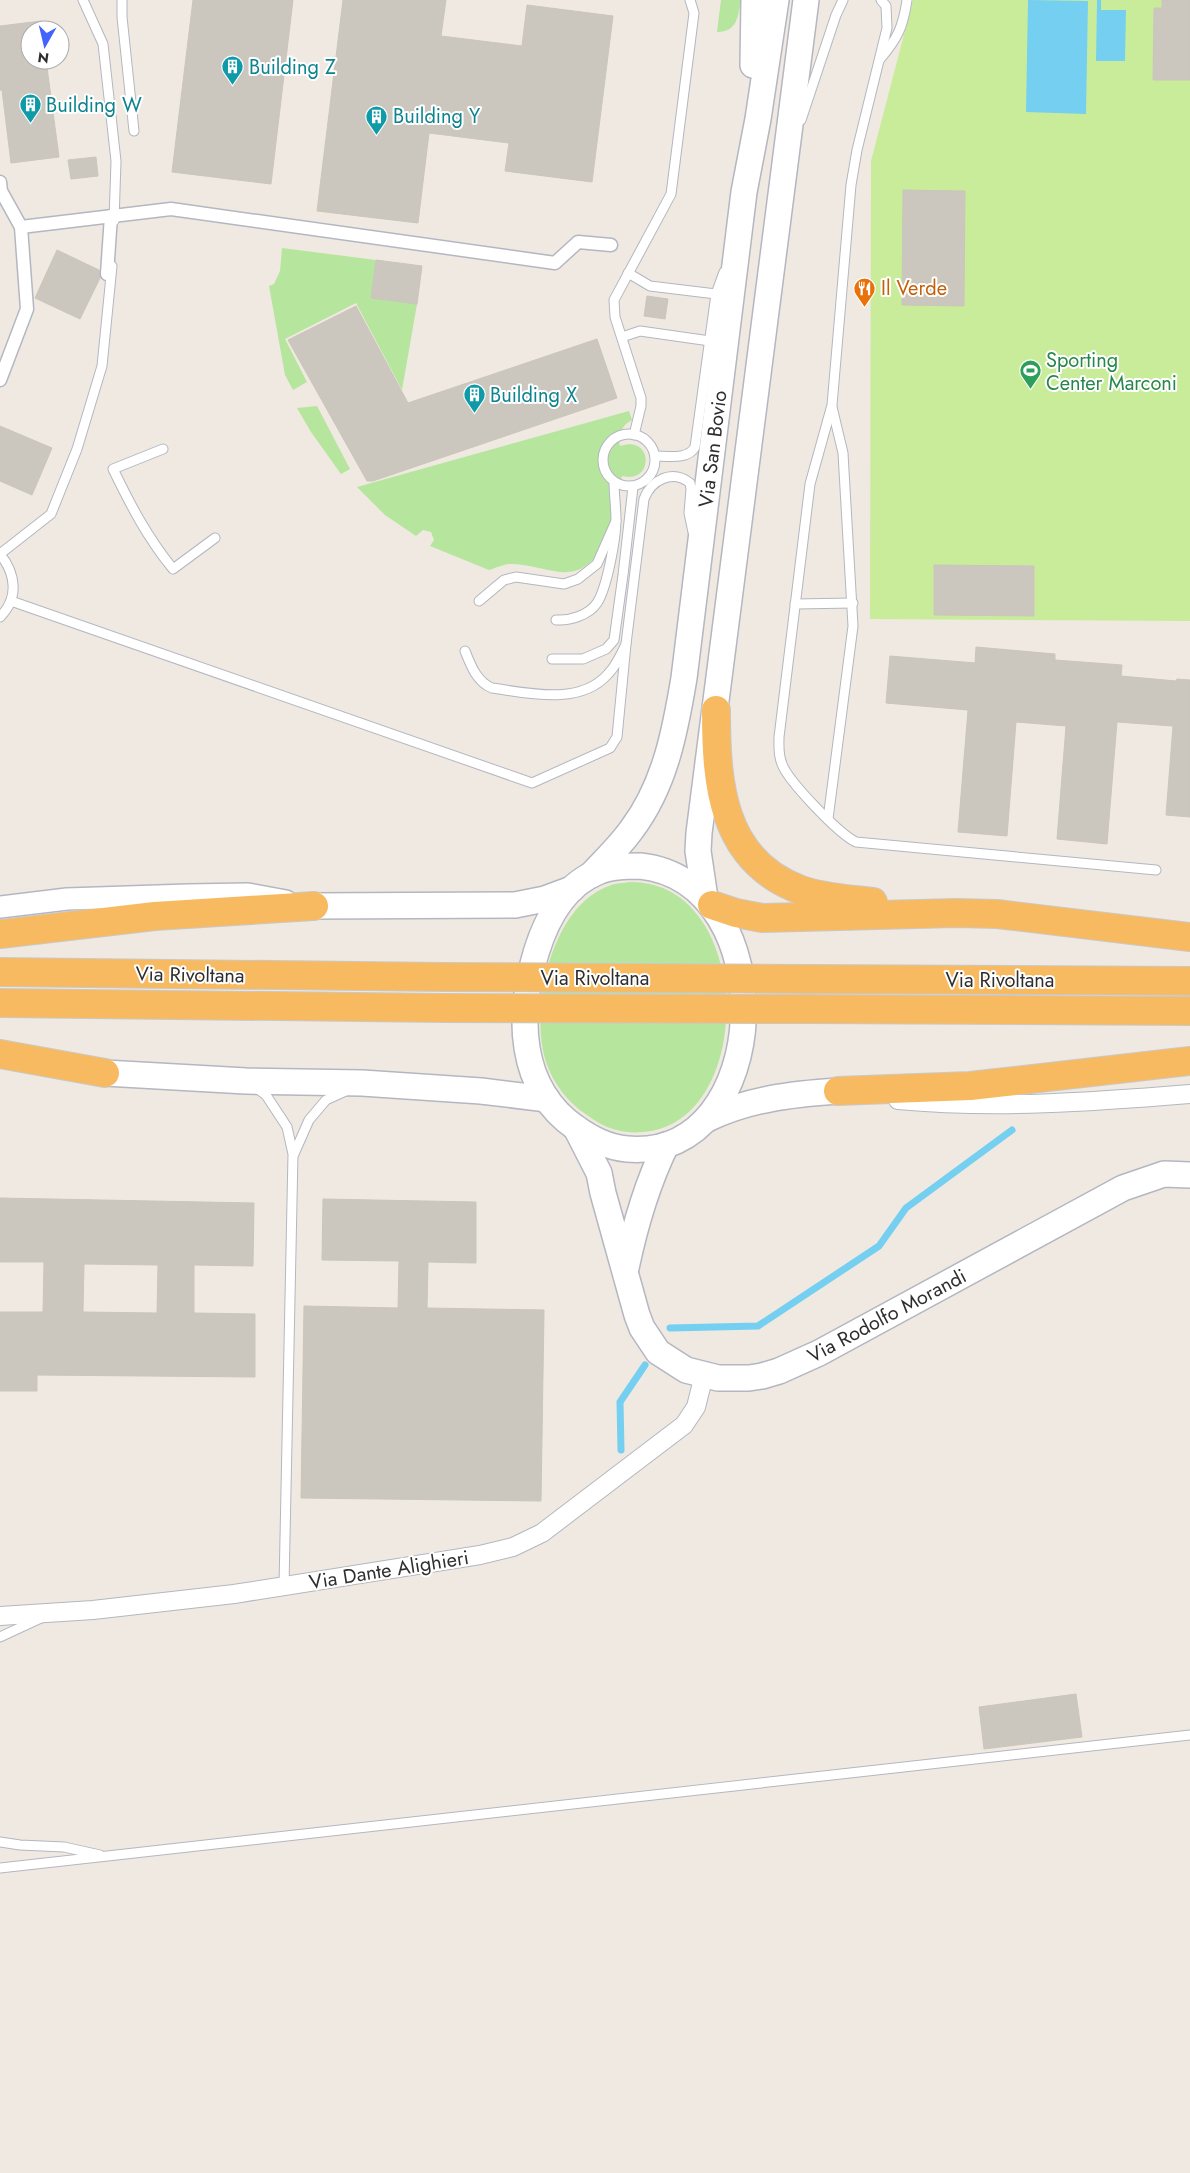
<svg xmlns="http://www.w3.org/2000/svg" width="1190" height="2173" font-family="Jost,sans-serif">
	<rect width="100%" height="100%" fill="#efe9e1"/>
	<g fill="#b6e59e">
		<path d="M 721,0 L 741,0 C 738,17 737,32 717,32 Z"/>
		<path d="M 282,248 L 376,260 L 371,298 L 417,304 L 402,390 L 356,303 L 285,339 L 307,382 L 293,390 L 285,375 L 269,286 L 274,284 L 280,271 Z"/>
		<path d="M 317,406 L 350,469 L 341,474 L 311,432 L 297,408 Z"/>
		<path d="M 629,411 L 632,420 C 622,425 617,435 620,446 C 654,434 654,485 622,476 C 615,509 607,577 560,572 C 544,570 527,564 511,564 C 504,564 496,568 489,570 L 430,546 L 434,540 L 431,532 L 423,530 L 416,536 L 385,515 L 357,487 Z"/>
		<path d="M 631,882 C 755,882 757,1124 643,1132 C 621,1134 604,1128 587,1115 C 568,1103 553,1083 546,1062 C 529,1010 551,906 609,886 C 615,883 624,883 631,882 Z"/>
	</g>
	<path fill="#c9ec9a" d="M 913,0 L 1190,0 L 1190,621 L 870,619 L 871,161 Z"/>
	<g fill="#75cff0">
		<path d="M 1028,0 L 1088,1 L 1086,114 L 1026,112 Z"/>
		<path d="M 1097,0 L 1101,0 L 1101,10 L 1126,10 L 1125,61 L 1096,61 Z"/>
	</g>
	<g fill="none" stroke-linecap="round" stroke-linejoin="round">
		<g stroke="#75cff0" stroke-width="7">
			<path d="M 670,1328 L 758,1326 L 879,1246 L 906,1208 L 1012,1130"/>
			<path d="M 621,1450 L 620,1402 L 645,1365"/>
		</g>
	</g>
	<g fill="#cbc7bf" stroke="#cbc5ba" fill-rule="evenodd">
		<path d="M 193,0 L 293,0 L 271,184 L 172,172 Z"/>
		<path d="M 343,0 L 446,0 L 441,36 L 522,46 L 527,5 L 613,16 L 592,182 L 505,171 L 509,143 L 429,133 L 418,223 L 317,211 Z"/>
		<path d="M 1162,0 L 1190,0 L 1190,80 L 1153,80 L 1154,8 L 1162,8 Z"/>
		<path d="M 41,21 L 42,30 L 30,30 L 30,60 L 46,60 L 59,157 L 11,163 L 2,90 L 0,90 L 0,26 Z"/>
		<path d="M 96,157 L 98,176 L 71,179 L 68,160 Z"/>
		<path d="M 903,190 L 965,191 L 964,306 L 902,305 Z"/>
		<path d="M 57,250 L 99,270 L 100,278 L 80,319 L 35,298 Z"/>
		<path d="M 376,260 L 422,266 L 417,304 L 371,298 Z"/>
		<path d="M 647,296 L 668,299 L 665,319 L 644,316 Z"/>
		<path d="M 356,306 L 408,403 L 597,339 L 617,398 L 373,481 L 367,481 L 288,340 Z"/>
		<path d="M 0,426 L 52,448 L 32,495 L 0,481 Z"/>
		<path d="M 934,565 L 1034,566 L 1034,616 L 934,615 Z"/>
		<path d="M 976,647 L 1055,654 L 1055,660 L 1122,665 L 1121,676 L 1176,681 L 1177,679 L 1190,680 L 1190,817 L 1166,815 L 1173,726 L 1117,722 L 1107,844 L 1057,839 L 1066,726 L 1016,722 L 1007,836 L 958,832 L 968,710 L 886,703 L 890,656 L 975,663 Z"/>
		<path d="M 0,1198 L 254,1203 L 253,1266 L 194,1265 L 194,1313 L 255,1314 L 255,1377 L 37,1375 L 37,1391 L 0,1391 L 0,1312 L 43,1312 L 44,1262 L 0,1262 ZM 84,1264 L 158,1265 L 157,1313 L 83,1312 Z"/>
		<path d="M 323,1199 L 476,1202 L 476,1263 L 428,1262 L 427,1308 L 544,1310 L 541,1501 L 301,1498 L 304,1306 L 398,1308 L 399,1261 L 322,1260 Z"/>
		<path d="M 1076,1694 L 1082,1737 L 984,1749 L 979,1707 Z"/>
	</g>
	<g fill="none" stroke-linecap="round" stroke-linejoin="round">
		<defs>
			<g id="service">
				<path d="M 83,0 L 103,44 L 116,161 L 114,221"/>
				<path d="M 122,0 L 122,17 L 134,131"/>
				<path d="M 881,0 L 886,6 L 887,28 L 857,150 L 851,185 L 832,405 L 810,484 L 779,737 C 779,746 778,755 782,764 C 788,781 839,834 856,842 L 1156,870"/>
				<path d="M 880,59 C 898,38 903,27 907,0"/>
				<path d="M 801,120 L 836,15 L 843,0"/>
				<path d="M 628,273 L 650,286 L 716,294"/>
				<path d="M 622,337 L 640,331 L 710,341"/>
				<circle cx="629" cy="460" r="26"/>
				<path d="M 634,435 L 641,406 L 641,398 L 615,317 L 614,300 L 671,194 L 694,13 L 690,0"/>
				<path d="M 163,449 L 113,469 C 131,506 147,537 173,569 L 215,538"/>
				<path d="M 655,456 C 668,456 688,460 695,447 L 716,294 L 724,272"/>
				<path d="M 11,601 L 532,783 L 610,748 L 617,737 L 626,644"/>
				<path d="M 479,601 L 504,580 L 516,577 L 564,584 L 578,579 L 597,564 L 616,521"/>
				<path d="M 795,604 L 853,603"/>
				<path d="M 0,617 C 19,598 16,574 0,554 L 51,514 L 77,449 L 102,366 L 112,266"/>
				<path d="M 556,620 C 570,621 589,615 597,603 C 607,588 616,538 616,520 C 616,507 614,494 614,482"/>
				<path d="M 465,651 C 471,666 477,682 492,688 C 528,693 580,706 608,674 C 616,666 621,655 626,644 L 644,499 C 651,480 672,469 690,483 L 691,489 L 689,513 L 693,532"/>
				<path d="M 552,659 L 583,659 L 606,649 L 614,640 L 623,575 L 633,487"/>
				<path d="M 828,819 L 853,626 L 844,471 L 843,453 L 832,407"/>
				<path d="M 255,1087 L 266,1095 L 287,1127 L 293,1154 L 284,1586"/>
				<path d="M 294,1154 L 309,1120 L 326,1100 L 348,1090"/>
				<path d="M 0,1637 L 41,1618"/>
				<path d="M 0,1842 L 20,1845 L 64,1847 L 100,1855"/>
				<path d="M 0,1868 L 1190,1735"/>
			</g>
			<g id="pedestrian">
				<path d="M 0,182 L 1,191 L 21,227"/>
				<path d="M 107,274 L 111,216"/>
				<path d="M 0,380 L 27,309 L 21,227 L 171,209 L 555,263 L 578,242 L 611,245"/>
			</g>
			<g id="minor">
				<path d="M 898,1100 C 996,1109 1093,1102 1190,1094"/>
				<path d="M 0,1616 L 93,1610 L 234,1594 L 480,1555 L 513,1547 L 542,1533 L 684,1425 L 696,1407 L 704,1375"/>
			</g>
			<path id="tertiary" d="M 0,907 L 67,899 L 188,895 L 248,894 L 286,901"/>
			<g id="secondary">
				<path d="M 753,65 L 754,0"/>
				<path d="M 640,866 C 785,881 775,1162 627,1149 C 607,1147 592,1139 576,1128 C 518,1088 517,1015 536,953 C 546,920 565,884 600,871 C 612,866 627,866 640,866 Z"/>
				<path d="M 591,875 C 605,860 620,846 632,829 C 665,785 675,732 684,678 L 744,192 L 758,119 L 776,0"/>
				<path d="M 705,898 L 698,851 L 699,833 L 806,0"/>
				<path d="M 314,906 L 515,905 L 545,899 L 572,889"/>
				<path d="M 105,1073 L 246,1081 L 362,1083 L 481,1091 L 547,1099"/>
				<path d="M 707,1119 C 749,1099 792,1094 838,1091"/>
				<path d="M 576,1128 L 599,1173 L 603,1193 L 637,1315 L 642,1328 L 658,1352 L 686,1370 L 718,1378 L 749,1378 L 762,1376 L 779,1371 L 819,1353 L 1123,1188 L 1164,1174 L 1190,1175"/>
				<path d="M 626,1268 C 635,1225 647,1184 666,1145"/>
			</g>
			<g id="trunk">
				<path d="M 716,710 C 716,783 721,861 801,890 C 824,898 849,899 873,902"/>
				<path d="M 712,905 L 736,913 L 762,918 L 956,913 L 997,914 L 1190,937"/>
				<path d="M 0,934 L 155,916 L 314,906"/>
				<path d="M 0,972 L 443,977"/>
				<path d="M 805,979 L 1190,981"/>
				<path d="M 0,1003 L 443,1008"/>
				<path d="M 805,1009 L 1190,1011"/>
				<path d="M 0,1054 L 105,1073"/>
				<path d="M 838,1091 L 970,1086 L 1190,1061"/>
			</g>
		</defs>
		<use href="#service" stroke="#b4b7c1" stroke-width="11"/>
		<use href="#pedestrian" stroke="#b4b7c1" stroke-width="15"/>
		<use href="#minor" stroke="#b4b7c1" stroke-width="20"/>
		<use href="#tertiary" stroke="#b4b7c1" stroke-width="24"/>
		<use href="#secondary" stroke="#b4b7c1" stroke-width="28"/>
		<use href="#trunk" stroke="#c9c9c9" stroke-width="30"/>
		<use href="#service" stroke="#fff" stroke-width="9"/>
		<use href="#pedestrian" stroke="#fff" stroke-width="12"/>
		<use href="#minor" stroke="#fff" stroke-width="18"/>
		<use href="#tertiary" stroke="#fff" stroke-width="21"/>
		<use href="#secondary" stroke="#fff" stroke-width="25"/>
		<use href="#trunk" stroke="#f8ba60" stroke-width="28"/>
		<defs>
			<g id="trunk-bridge">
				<path d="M 443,977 L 805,979"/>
				<path d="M 443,1008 L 805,1009"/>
			</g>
		</defs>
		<use href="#trunk-bridge" stroke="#c9c9c9" stroke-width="30" stroke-linecap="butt"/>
		<use href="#trunk-bridge" stroke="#f8ba60" stroke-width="28"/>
	</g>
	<defs>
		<symbol id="building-pin" viewBox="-11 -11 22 30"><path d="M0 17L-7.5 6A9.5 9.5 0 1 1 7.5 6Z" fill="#0f9aa8" stroke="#fff"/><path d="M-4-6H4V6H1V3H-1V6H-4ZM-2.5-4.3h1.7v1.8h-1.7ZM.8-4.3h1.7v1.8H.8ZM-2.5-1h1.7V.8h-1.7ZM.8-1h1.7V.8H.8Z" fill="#fff"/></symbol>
		<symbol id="restaurant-pin" viewBox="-11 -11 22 30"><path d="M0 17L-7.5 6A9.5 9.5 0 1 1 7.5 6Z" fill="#e8710a" stroke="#fff"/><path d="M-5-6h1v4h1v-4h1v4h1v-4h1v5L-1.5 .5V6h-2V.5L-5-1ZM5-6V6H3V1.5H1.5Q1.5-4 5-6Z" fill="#fff"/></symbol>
		<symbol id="stadium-pin" viewBox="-11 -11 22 30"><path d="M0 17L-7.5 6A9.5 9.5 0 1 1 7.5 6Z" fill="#2e9e5b" stroke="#fff"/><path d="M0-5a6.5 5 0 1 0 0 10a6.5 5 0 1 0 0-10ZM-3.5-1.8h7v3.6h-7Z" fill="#fff"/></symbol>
	</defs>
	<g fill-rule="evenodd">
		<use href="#building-pin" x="220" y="54" width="25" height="34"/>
		<use href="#building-pin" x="18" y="92" width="25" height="34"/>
		<use href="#building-pin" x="364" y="104" width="25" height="34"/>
		<use href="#restaurant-pin" x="852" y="276" width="25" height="34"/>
		<use href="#stadium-pin" x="1018" y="358" width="25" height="34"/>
		<use href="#building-pin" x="462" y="382" width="25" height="34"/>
	</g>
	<g text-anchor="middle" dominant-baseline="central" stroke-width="4" stroke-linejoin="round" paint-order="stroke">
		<g font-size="20" fill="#0d838f" stroke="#fff" text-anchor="start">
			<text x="249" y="67">Building Z</text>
			<text x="46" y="105">Building W</text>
			<text x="393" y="116">Building Y</text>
			<text x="490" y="395">Building X</text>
		</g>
		<g font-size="20" fill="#c56008" stroke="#fff" text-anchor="start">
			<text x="881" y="288">Il Verde</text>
		</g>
		<g font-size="20" fill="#27864d" stroke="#fff" text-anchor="start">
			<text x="1046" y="360">Sporting<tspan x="1046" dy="23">Center Marconi</tspan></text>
		</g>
		<g font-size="20" fill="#2e2e2e" stroke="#fff">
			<text transform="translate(713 449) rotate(-83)">Via San Bovio</text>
			<text transform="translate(190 975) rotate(1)">Via Rivoltana</text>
			<text x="595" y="978">Via Rivoltana</text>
			<text x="1000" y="980">Via Rivoltana</text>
			<text transform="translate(887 1316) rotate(-28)">Via Rodolfo Morandi</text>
			<text transform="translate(389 1570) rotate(-9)">Via Dante Alighieri</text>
		</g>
	</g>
	<g transform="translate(45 45) rotate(188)"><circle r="24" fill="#ffffff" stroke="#ababab"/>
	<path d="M0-4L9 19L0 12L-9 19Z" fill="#4264fb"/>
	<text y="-8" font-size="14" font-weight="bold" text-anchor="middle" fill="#2e2e2e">N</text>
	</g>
</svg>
